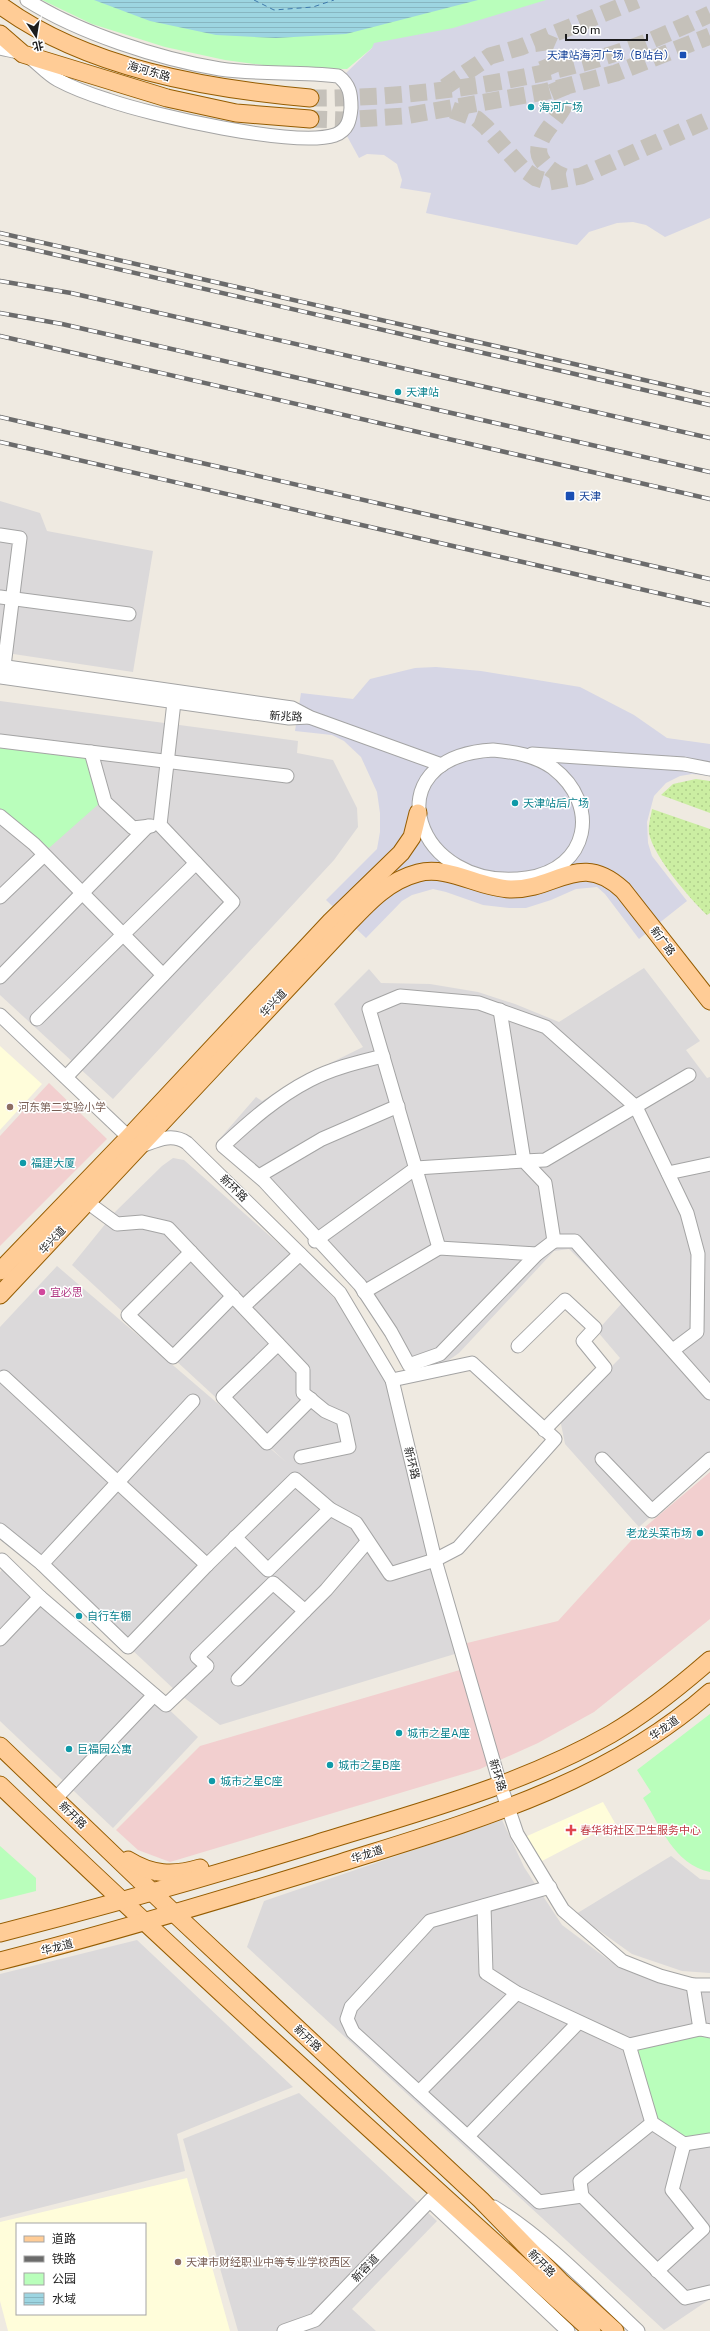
<svg xmlns="http://www.w3.org/2000/svg" width="710" height="2331" font-family="'Public Sans','Noto Sans SC',sans-serif">
	<defs>
		<pattern id="grass-dots" width="8" height="8" patternUnits="userSpaceOnUse"><rect width="8" height="8" fill="#cbeea2"/><path d="M2 2h.1M6 6h.1" fill="none" stroke="#aecc8b" stroke-width="1.8" stroke-linecap="round"/></pattern>
		<pattern id="water-rules" width="6" height="5" patternUnits="userSpaceOnUse"><rect width="6" height="5" fill="#9dd5e1"/><path d="M0 2.5h6" fill="none" stroke="#87b6c1"/></pattern>
	</defs>
	<rect width="100%" height="100%" fill="#efeae1"/>
	<g fill="#dbd9da">
		<path d="M 0,501 L 40,513 L 47,531 L 153,551 L 133,672 L 0,652 Z"/>
		<path d="M 0,701 L 298,741 L 297,753 L 333,760 L 357,808 L 358,827 L 334,860 L 113,1099 L 0,995 Z"/>
		<path d="M 644,968 L 700,1041 L 686,1050 L 707,1078 L 710,1077 L 710,1464 L 639,1527 L 565,1444 L 560,1419 L 620,1358 L 597,1331 L 623,1302 L 569,1249 L 554,1251 L 459,1353 L 439,1367 L 407,1373 L 394,1344 L 355,1287 L 252,1177 L 216,1143 L 256,1097 L 262,1101 L 304,1076 L 363,1047 L 334,1004 L 369,969 L 381,983 L 430,984 L 478,992 L 515,1004 L 559,1022 Z"/>
		<path d="M 173,1158 L 184,1160 L 298,1261 L 335,1299 L 388,1384 L 458,1653 L 220,1725 L 178,1693 L 0,1526 L 0,1327 L 57,1266 L 286,1462 L 72,1265 L 115,1212 L 162,1166 Z"/>
		<path d="M 11,1560 L 198,1737 L 113,1828 L 0,1721 L 0,1572 Z"/>
		<path d="M 502,1820 L 524,1867 L 562,1925 L 610,1961 L 668,1984 L 710,1988 L 710,2299 L 664,2330 L 247,1947 L 264,1901 Z"/>
		<path d="M 671,1856 L 700,1879 L 710,1880 L 710,1973 L 682,1971 L 632,1954 L 576,1914 Z"/>
		<path d="M 137,1940 L 293,2087 L 177,2134 L 185,2171 L 0,2218 L 0,1974 Z"/>
		<path d="M 299,2093 L 437,2221 L 352,2309 L 376,2331 L 238,2331 L 183,2139 Z"/>
	</g>
	<g fill="#f2cfcf">
		<path d="M 49,1083 L 107,1139 L 0,1246 L 0,1136 Z"/>
		<path d="M 710,1472 L 710,1619 L 594,1712 L 538,1743 L 480,1769 L 170,1862 L 138,1850 L 116,1830 L 200,1746 L 470,1667 L 463,1644 L 558,1621 L 638,1533 Z"/>
	</g>
	<g fill="#fffdda" fill-rule="evenodd">
		<path d="M 0,1046 L 42,1084 L 0,1130 Z"/>
		<path d="M 603,1802 L 615,1823 L 542,1861 L 525,1837 Z"/>
		<path d="M 187,2178 L 230,2331 L 8,2331 L 0,2301 L 0,2222 ZM 17,2224 L 145,2224 L 145,2314 L 17,2314 Z"/>
	</g>
	<g fill="url(#grass-dots)">
		<path d="M 696,779 L 710,781 L 710,813 L 661,795 L 673,784 Z"/>
		<path d="M 652,809 L 710,829 L 710,913 L 707,915 C 690,899 653,856 649,833 C 648,825 651,816 652,809 Z"/>
	</g>
	<g fill="#b9febb">
		<path d="M 42,0 L 558,0 L 458,31 L 372,48 L 347,69 L 285,68 L 225,60 L 165,47 L 92,24 Z"/>
		<path d="M 0,739 L 86,752 L 101,802 L 49,848 L 0,808 Z"/>
		<path d="M 710,1714 L 710,1872 C 674,1864 661,1827 643,1798 L 651,1792 L 637,1770 Z"/>
		<path d="M 0,1846 L 36,1878 L 36,1891 L 0,1900 Z"/>
		<path d="M 710,2032 L 710,2139 L 684,2145 L 651,2123 L 632,2047 Z"/>
	</g>
	<g fill="#d6d6e5">
		<path d="M 546,0 L 710,0 L 710,218 L 665,237 L 646,225 L 633,222 L 617,223 L 589,232 L 577,245 L 426,213 L 431,193 L 400,188 L 402,180 L 397,164 L 384,155 L 367,154 L 359,158 L 347,136 L 352,123 L 354,92 L 346,73 L 372,48 L 374,43 L 453,28 Z"/>
		<path d="M 436,667 L 481,671 L 580,687 L 634,715 L 667,738 L 710,744 L 710,776 L 692,774 L 680,776 L 666,783 L 654,796 L 647,822 L 648,843 L 652,856 L 687,901 L 639,939 L 605,894 L 597,887 L 576,889 L 551,900 L 526,908 L 509,908 L 483,905 L 446,892 L 433,889 L 412,895 L 402,901 L 366,938 L 326,900 L 377,849 L 380,832 L 380,813 L 377,792 L 361,757 L 344,741 L 332,735 L 295,731 L 301,693 L 353,699 L 370,679 L 415,668 Z"/>
	</g>
	<path fill="url(#water-rules)" d="M 94,0 L 478,0 L 346,34 L 276,38 L 216,35 L 150,21 Z"/>
	<g fill="none" stroke-linecap="round" stroke-linejoin="round">
		<path stroke="#3f7aac" stroke-width="1" stroke-dasharray="5 4" stroke-linecap="butt" d="M 254,0 L 274,10 L 313,7 L 334,0"/>
		<g stroke="#c5c1ba" stroke-width="17" stroke-dasharray="17 8" stroke-linecap="butt">
			<path d="M 550,35 L 544,49 L 545,56 L 565,104 C 559,118 545,129 540,143 C 533,161 555,174 568,178"/>
			<path d="M 445,87 L 490,56 L 521,47 L 637,0"/>
			<path d="M 310,98 C 417,99 552,80 652,40 C 671,32 691,23 710,14"/>
			<path d="M 452,110 L 477,119 L 486,127 L 523,169 L 536,178 L 549,182 L 581,176 L 710,119"/>
			<path d="M 310,119 L 341,120 L 404,116 L 544,92 L 616,73 L 710,36"/>
		</g>
		<defs>
			<g id="minor">
				<path d="M 0,48 C 7,50 17,51 24,54 C 36,60 45,73 58,80 C 73,88 92,95 108,100 C 151,115 295,148 335,135 C 348,130 350,120 351,108 C 351,94 350,85 338,76 C 299,71 260,75 220,69 C 159,59 79,33 27,0"/>
				<path d="M 0,535 L 20,538 L 4,666"/>
				<path d="M 0,597 L 129,614"/>
				<path d="M 0,666 L 292,708 L 309,717 L 442,765"/>
				<path d="M 0,677 L 289,718 L 309,717"/>
				<path d="M 0,741 L 287,776"/>
				<path d="M 493,750 C 514,752 535,755 553,768 C 601,805 589,869 527,878 C 415,894 369,757 493,750 Z"/>
				<path d="M 91,752 L 105,802 L 133,828 L 151,826"/>
				<path d="M 532,754 L 684,764 L 710,769"/>
				<path d="M 0,816 L 34,844 L 163,975"/>
				<path d="M 0,897 L 44,855"/>
				<path d="M 0,977 L 148,826"/>
				<path d="M 500,1010 L 524,1161 L 545,1160 L 689,1075"/>
				<path d="M 0,1015 L 139,1147 C 156,1141 171,1132 187,1143 L 340,1293 L 392,1380 L 435,1560 L 500,1784 L 517,1834 L 563,1910 L 622,1961 L 660,1976 L 693,1985 L 710,1985"/>
				<path d="M 37,1019 L 196,863"/>
				<path d="M 383,1056 C 359,1062 333,1068 310,1080 C 277,1097 250,1121 223,1146 L 264,1181 L 360,1285 L 391,1332 L 409,1365 L 440,1354 L 537,1254 L 554,1241"/>
				<path d="M 66,1077 L 233,902 L 160,825 L 174,702"/>
				<path d="M 668,1173 L 710,1164"/>
				<path d="M 259,1176 L 322,1139 L 398,1106"/>
				<path d="M 87,1202 L 117,1224 L 142,1222 L 168,1228 L 303,1370 L 303,1393 L 325,1411 L 343,1419 L 349,1447 L 301,1457"/>
				<path d="M 315,1241 L 416,1168 L 524,1161 L 545,1183 L 554,1241 L 575,1241 L 710,1393"/>
				<path d="M 439,1248 L 369,1009 L 400,996 L 479,1003 L 546,1027 L 636,1107 L 687,1213 L 698,1254 L 697,1332 L 673,1350"/>
				<path d="M 191,1252 L 128,1315 L 173,1357 L 233,1296"/>
				<path d="M 364,1292 L 439,1248 L 537,1254"/>
				<path d="M 244,1306 L 300,1254"/>
				<path d="M 278,1344 L 223,1397 L 267,1443 L 311,1399"/>
				<path d="M 518,1346 L 565,1300 L 595,1328 L 583,1341 L 605,1368 L 544,1430"/>
				<path d="M 4,1377 L 207,1565 L 295,1479 L 330,1509 L 356,1523 L 390,1574 L 435,1560 L 458,1548 L 555,1439 L 472,1363 L 392,1380"/>
				<path d="M 602,1459 L 652,1511 L 710,1459"/>
				<path d="M 0,1530 L 42,1564 L 128,1647 L 207,1565"/>
				<path d="M 235,1537 L 268,1570 L 330,1509"/>
				<path d="M 2,1560 L 40,1597"/>
				<path d="M 42,1564 L 193,1401"/>
				<path d="M 0,1639 L 40,1597 L 166,1705 L 207,1666 L 197,1657 L 273,1583 L 305,1611 L 326,1590 L 367,1542"/>
				<path d="M 238,1679 L 305,1611"/>
				<path d="M 56,1798 L 154,1695"/>
				<path d="M 550,1887 L 430,1921 L 351,2007 L 347,2019 L 353,2032 L 539,2202 L 582,2196 L 685,2298 L 710,2292"/>
				<path d="M 484,1906 L 486,1973 L 517,1993 L 629,2045 L 652,2123 L 684,2144 L 710,2140"/>
				<path d="M 693,1985 L 700,2029 L 710,2031"/>
				<path d="M 629,2045 L 700,2029"/>
				<path d="M 419,2092 L 517,1993"/>
				<path d="M 468,2136 L 578,2023"/>
				<path d="M 582,2196 L 580,2181 L 652,2123"/>
				<path d="M 430,2201 L 568,2331"/>
				<path d="M 494,2207 C 547,2240 592,2288 638,2331"/>
				<path d="M 657,2271 L 703,2229 L 672,2190 L 684,2144"/>
				<path d="M 284,2331 L 315,2320 L 438,2192"/>
			</g>
			<g id="major">
				<path d="M 0,5 C 85,68 207,89 310,98"/>
				<path d="M 0,34 L 23,54 L 167,98 L 236,113 L 310,119"/>
				<path d="M 0,1271 L 129,1137 L 331,921 L 401,853 L 412,837 L 418,813"/>
				<path d="M 0,1295 L 346,926 C 367,904 387,881 418,873 C 448,865 479,888 510,889 C 557,890 580,850 623,890 L 710,1001"/>
				<path d="M 0,1746 L 175,1914 L 481,2200 L 560,2281 L 615,2331"/>
				<path d="M 0,1785 C 194,1971 393,2150 592,2331"/>
				<path d="M 128,1860 C 152,1875 173,1876 200,1868"/>
				<path d="M 0,1933 C 106,1906 211,1876 315,1844 C 415,1813 520,1786 611,1734 C 647,1713 679,1687 710,1660"/>
				<path d="M 0,1961 C 115,1932 227,1898 340,1863 C 470,1822 605,1785 710,1692"/>
			</g>
		</defs>
		<use href="#minor" stroke="#a4a4a4" stroke-width="15"/>
		<use href="#major" stroke="#955c00" stroke-width="19"/>
		<use href="#minor" stroke="#fff" stroke-width="13"/>
		<use href="#major" stroke="#ffcc96" stroke-width="17"/>
		<defs>
			<g id="rail">
				<path d="M 0,233 L 710,395"/>
				<path d="M 0,242 L 710,405"/>
				<path d="M 0,281 L 71,293 L 710,438"/>
				<path d="M 0,313 L 62,324 L 710,472"/>
				<path d="M 0,336 L 710,499"/>
				<path d="M 0,417 L 710,579"/>
				<path d="M 0,442 L 710,605"/>
			</g>
		</defs>
		<use href="#rail" stroke="#6b6b6b" stroke-width="4.5"/>
		<use href="#rail" stroke="#fff" stroke-width="3" stroke-dasharray="9" stroke-linecap="butt"/>
	</g>
	<g fill="#1a4fb4" stroke="#fff" stroke-width="1.5">
		<rect x="679" y="51" width="8" height="8" rx="2"/>
		<rect x="565" y="491" width="10" height="10" rx="2"/>
	</g>
	<g fill="#0f9aa8" stroke="#fff" stroke-width="1.5">
		<circle cx="531" cy="107" r="4"/>
		<circle cx="398" cy="392" r="4"/>
		<circle cx="515" cy="803" r="4"/>
		<circle cx="23" cy="1163" r="4"/>
		<circle cx="700" cy="1533" r="4"/>
		<circle cx="79" cy="1616" r="4"/>
		<circle cx="399" cy="1733" r="4"/>
		<circle cx="69" cy="1749" r="4"/>
		<circle cx="330" cy="1765" r="4"/>
		<circle cx="212" cy="1781" r="4"/>
	</g>
	<g fill="#8d6e63" stroke="#fff" stroke-width="1.5">
		<circle cx="10" cy="1107" r="4"/>
		<circle cx="178" cy="2262" r="4"/>
	</g>
	<circle fill="#d1479c" stroke="#fff" stroke-width="1.5" cx="42" cy="1292" r="4"/>
	<path fill="#e0444e" stroke="#fff" stroke-width="1.5" d="M569 1824h4v4h4v4h-4v4h-4v-4h-4v-4h4z"/>
	<g text-anchor="middle" dominant-baseline="central" stroke-width="3" stroke-linejoin="round" paint-order="stroke">
		<g font-size="11" fill="#164399" stroke="#fff" text-anchor="end">
			<text x="675" y="55">天津站海河广场（B站台）</text>
			<text x="579" y="496" text-anchor="start">天津</text>
		</g>
		<g font-size="11" fill="#1d1d1d" stroke="#fff">
			<text transform="translate(149 71) rotate(16)">海河东路</text>
			<text transform="translate(286 716) rotate(3)">新兆路</text>
			<text transform="translate(663 941) rotate(53)">新广路</text>
			<text transform="translate(273 1003) rotate(-47)">华兴道</text>
			<text transform="translate(234 1188) rotate(44)">新环路</text>
			<text transform="translate(52 1240) rotate(-47)">华兴道</text>
			<text transform="translate(412 1463) rotate(76)">新环路</text>
			<text transform="translate(664 1728) rotate(-35)">华龙道</text>
			<text transform="translate(498 1775) rotate(73)">新环路</text>
			<text transform="translate(73 1815) rotate(44)">新开路</text>
			<text transform="translate(367 1854) rotate(-18)">华龙道</text>
			<text transform="translate(57 1947) rotate(-14)">华龙道</text>
			<text transform="translate(308 2038) rotate(43)">新开路</text>
			<text transform="translate(542 2263) rotate(45)">新开路</text>
			<text transform="translate(365 2268) rotate(-46)">新容道</text>
		</g>
		<g font-size="11" fill="#0d838f" stroke="#fff" text-anchor="start">
			<text x="539" y="107">海河广场</text>
			<text x="406" y="392">天津站</text>
			<text x="523" y="803">天津站后广场</text>
			<text x="31" y="1163">福建大厦</text>
			<text x="692" y="1533" text-anchor="end">老龙头菜市场</text>
			<text x="87" y="1616">自行车棚</text>
			<text x="407" y="1733">城市之星A座</text>
			<text x="77" y="1749">巨福园公寓</text>
			<text x="338" y="1765">城市之星B座</text>
			<text x="220" y="1781">城市之星C座</text>
		</g>
		<g font-size="11" fill="#785e54" stroke="#fff" text-anchor="start">
			<text x="18" y="1107">河东第二实验小学</text>
			<text x="186" y="2262">天津市财经职业中等专业学校西区</text>
		</g>
		<g font-size="11" fill="#b23c85" stroke="#fff" text-anchor="start">
			<text x="50" y="1292">宜必思</text>
		</g>
		<g font-size="11" fill="#be3a42" stroke="#fff" text-anchor="start">
			<text x="580" y="1830">春华街社区卫生服务中心</text>
		</g>
	</g>
	<rect x="16" y="2223" width="130" height="92" fill="#ffffff" stroke="#a5a5a5"/>
	<rect x="24" y="2236" width="20" height="6" fill="#ffcc96" stroke="#a5a5a5"/>
	<text x="52" y="2243" font-size="12" fill="#1d1d1d">道路</text>
	<rect x="24" y="2256" width="20" height="6" fill="#6b6b6b" stroke="#a5a5a5"/>
	<text x="52" y="2263" font-size="12" fill="#1d1d1d">铁路</text>
	<rect x="24" y="2273" width="20" height="12" fill="#b9febb" stroke="#a5a5a5"/>
	<text x="52" y="2283" font-size="12" fill="#1d1d1d">公园</text>
	<rect x="24" y="2293" width="20" height="12" fill="url(#water-rules)" stroke="#a5a5a5"/>
	<text x="52" y="2303" font-size="12" fill="#1d1d1d">水域</text>
	<g transform="translate(36 36) rotate(168)" stroke="#ffffff" stroke-width="3" paint-order="stroke">
	<path d="M0-3L7 15L0 10L-7 15Z" fill="#1d1d1d"/>
	<text y="-6" font-size="11" font-weight="bold" text-anchor="middle" fill="#1d1d1d">北</text>
	</g>
	<path d="M566 34v6h81v-6" fill="none" stroke="#1d1d1d" stroke-width="2"/>
	<text x="572" y="34" font-size="12" fill="#1d1d1d" stroke="#ffffff" stroke-width="3" paint-order="stroke">50 m</text>
</svg>
